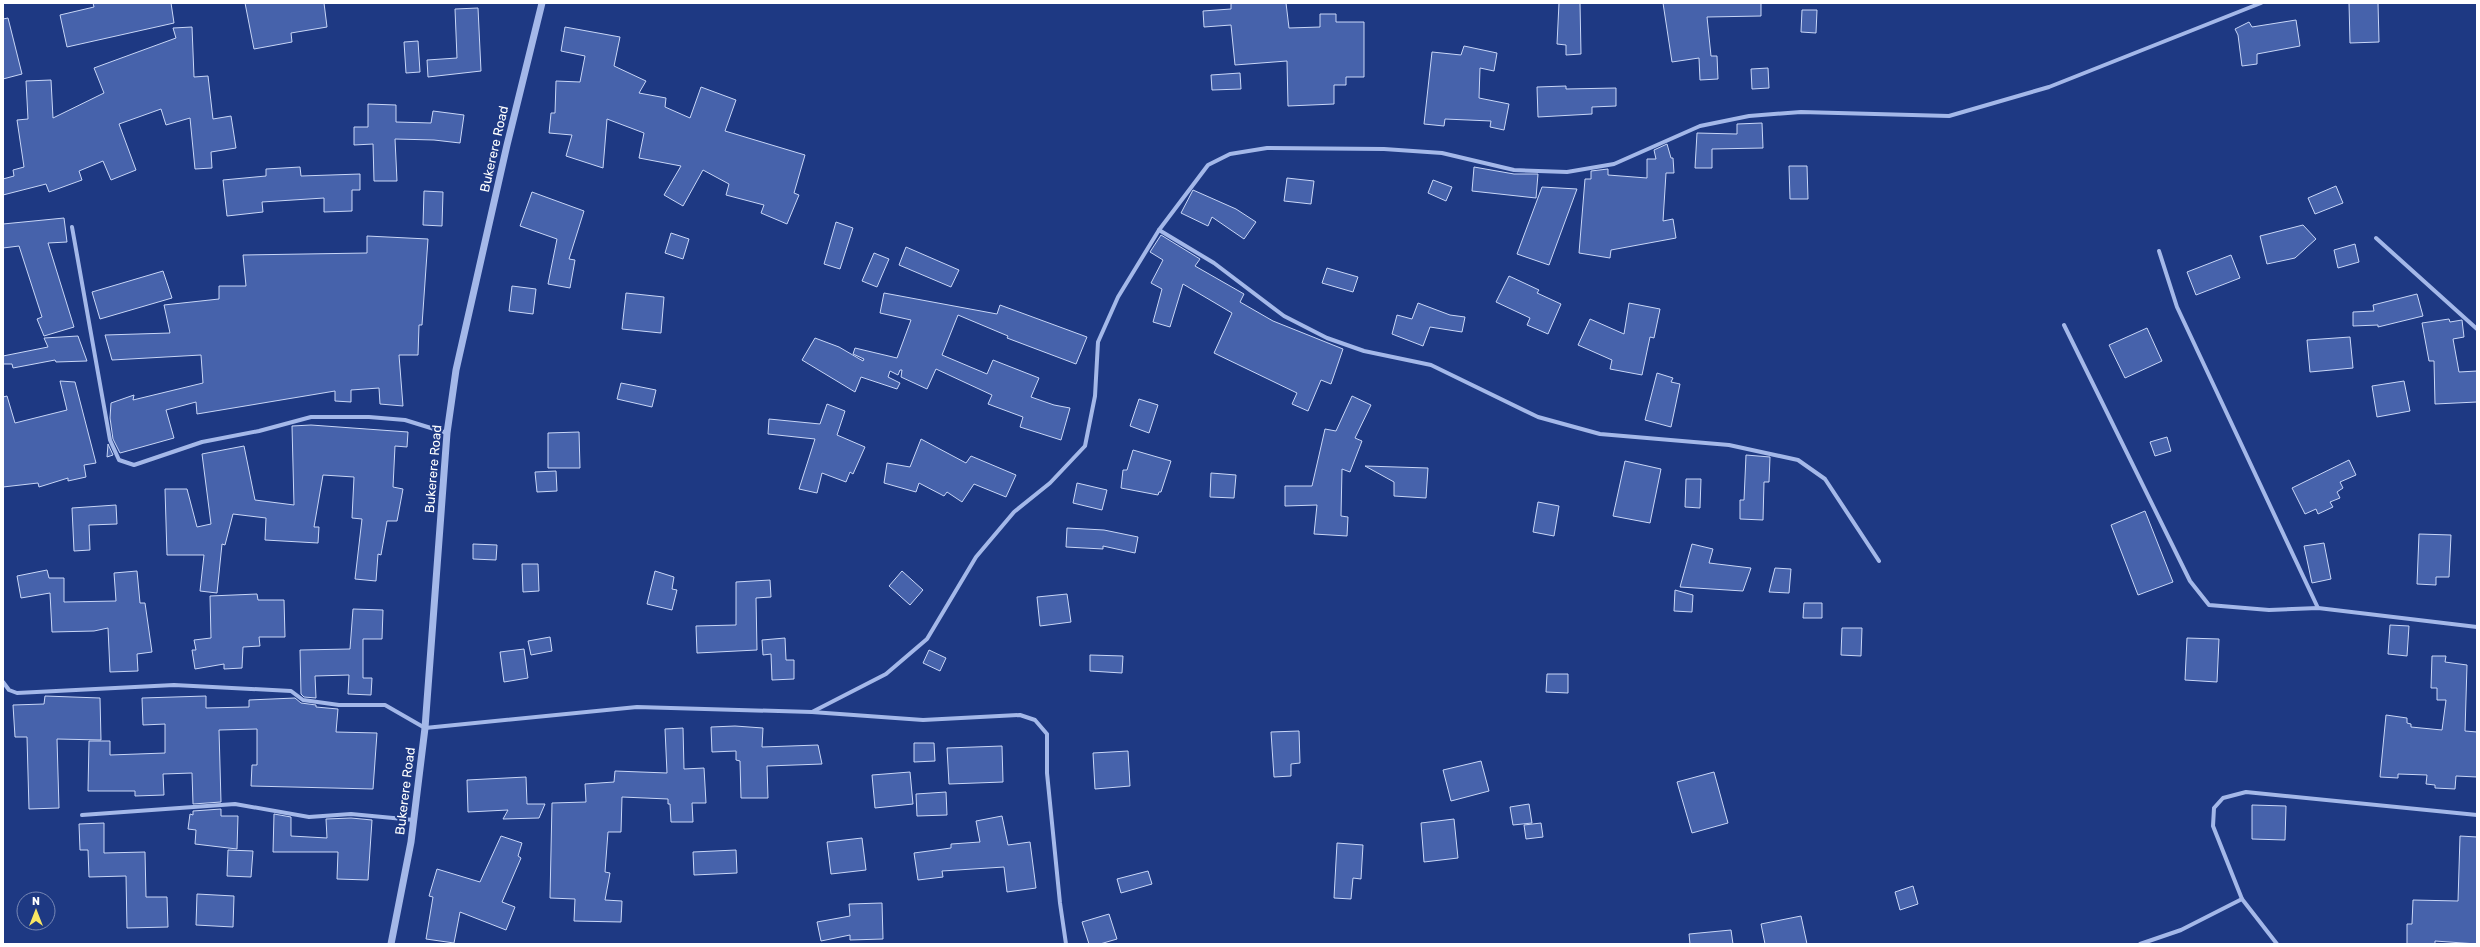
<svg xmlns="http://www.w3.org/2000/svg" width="2480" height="947" font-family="Rubik,sans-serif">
	<rect width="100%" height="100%" fill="#1e3983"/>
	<g fill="#4662ab" stroke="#c8d6f7">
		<path d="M 93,3 L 171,3 L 174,23 L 67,47 L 60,15 L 94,7 Z"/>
		<path d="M 245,3 L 324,3 L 327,27 L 291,33 L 292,42 L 254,49 Z"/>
		<path d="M 1231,3 L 1286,3 L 1289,28 L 1320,27 L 1320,14 L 1336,14 L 1336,22 L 1364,22 L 1364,77 L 1346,77 L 1346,85 L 1334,85 L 1334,104 L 1288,106 L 1287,61 L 1235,65 L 1231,25 L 1204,27 L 1203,11 L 1231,9 Z"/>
		<path d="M 1559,3 L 1580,3 L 1581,54 L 1566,55 L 1566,45 L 1557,44 Z"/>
		<path d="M 1663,3 L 1761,3 L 1761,16 L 1707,17 L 1711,56 L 1717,56 L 1718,79 L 1700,80 L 1699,58 L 1672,62 Z"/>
		<path d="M 2349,3 L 2378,3 L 2379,42 L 2350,43 Z"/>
		<path d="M 478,8 L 481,71 L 428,77 L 427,60 L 457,58 L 455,9 Z"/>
		<path d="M 1802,10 L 1817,10 L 1816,33 L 1801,32 Z"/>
		<path d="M 8,18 L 22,74 L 3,79 L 3,19 Z"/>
		<path d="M 2296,20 L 2300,46 L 2257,54 L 2257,64 L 2242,66 L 2238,35 L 2235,29 L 2249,22 L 2252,27 Z"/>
		<path d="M 192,27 L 194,77 L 208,76 L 213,119 L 231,116 L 236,148 L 211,152 L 212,168 L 195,169 L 190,118 L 166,125 L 161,109 L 119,124 L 136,170 L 111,180 L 103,161 L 79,171 L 82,180 L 49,192 L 46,184 L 3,195 L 3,179 L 14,176 L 13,170 L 24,167 L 17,120 L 28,119 L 26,81 L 51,80 L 53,118 L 104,93 L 94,68 L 176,38 L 173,28 Z"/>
		<path d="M 565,27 L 620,37 L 614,66 L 646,81 L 639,93 L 666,98 L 665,107 L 690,118 L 701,87 L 736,100 L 725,131 L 805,155 L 794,193 L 799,195 L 787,224 L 761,213 L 764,205 L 726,195 L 729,184 L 703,170 L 683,206 L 664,195 L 681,166 L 639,158 L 644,133 L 607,119 L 603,168 L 566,156 L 572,135 L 549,133 L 551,113 L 555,113 L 556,81 L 580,82 L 585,56 L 561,51 Z"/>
		<path d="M 418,41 L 420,72 L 406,73 L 404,42 Z"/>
		<path d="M 1464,46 L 1497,53 L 1494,71 L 1480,68 L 1479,98 L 1509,104 L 1504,130 L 1490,127 L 1491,121 L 1445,119 L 1444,126 L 1424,124 L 1432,52 L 1461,55 Z"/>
		<path d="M 1768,68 L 1769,88 L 1752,89 L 1751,69 Z"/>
		<path d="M 1240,73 L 1241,89 L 1212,90 L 1211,75 Z"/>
		<path d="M 1566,86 L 1566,89 L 1616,88 L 1616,106 L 1592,107 L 1592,114 L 1538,117 L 1537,87 Z"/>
		<path d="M 368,104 L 396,105 L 396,122 L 431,123 L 433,111 L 464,115 L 460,143 L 434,140 L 395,139 L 397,181 L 374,181 L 373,144 L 354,145 L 354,127 L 368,127 Z"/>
		<path d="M 1762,123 L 1763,148 L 1712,149 L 1712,168 L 1695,168 L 1697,133 L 1737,134 L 1737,124 Z"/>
		<path d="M 1667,144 L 1671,158 L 1673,158 L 1674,173 L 1666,173 L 1663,221 L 1673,219 L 1676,238 L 1611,250 L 1610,258 L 1579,253 L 1585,179 L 1591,179 L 1591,171 L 1608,169 L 1608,175 L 1647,178 L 1647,159 L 1656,159 L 1654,150 Z"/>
		<path d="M 1789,166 L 1807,166 L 1808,199 L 1790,199 Z"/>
		<path d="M 300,167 L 301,176 L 360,174 L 360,190 L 352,190 L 352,211 L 324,212 L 324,198 L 262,202 L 263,212 L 227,216 L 223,180 L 266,176 L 266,169 Z"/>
		<path d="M 1474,167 L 1514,174 L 1538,174 L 1536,198 L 1472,191 Z"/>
		<path d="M 1287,178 L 1314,181 L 1311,204 L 1284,201 Z"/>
		<path d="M 1433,180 L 1452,187 L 1446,201 L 1428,193 Z"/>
		<path d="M 2336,186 L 2343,203 L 2315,214 L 2308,198 Z"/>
		<path d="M 1542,187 L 1577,189 L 1549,265 L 1517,254 Z"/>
		<path d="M 1193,190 L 1236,209 L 1256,222 L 1244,239 L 1212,217 L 1208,226 L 1181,213 Z"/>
		<path d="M 424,191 L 443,192 L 442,226 L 423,225 Z"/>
		<path d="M 532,192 L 584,211 L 569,259 L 575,260 L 570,288 L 548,284 L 557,239 L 520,226 Z"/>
		<path d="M 64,218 L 67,242 L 48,243 L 74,327 L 44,336 L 37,319 L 42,317 L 19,246 L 3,248 L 3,224 Z"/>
		<path d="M 836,222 L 853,228 L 840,269 L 824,264 Z"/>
		<path d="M 2303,225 L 2316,239 L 2295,258 L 2267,264 L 2260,236 Z"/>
		<path d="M 671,233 L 689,239 L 683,259 L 665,253 Z"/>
		<path d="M 1161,235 L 1200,259 L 1195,266 L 1244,294 L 1240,302 L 1273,321 L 1343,349 L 1331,384 L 1321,380 L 1308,411 L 1292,404 L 1297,393 L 1214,353 L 1232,313 L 1183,284 L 1170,327 L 1153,322 L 1162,289 L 1151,283 L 1163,260 L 1150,252 Z"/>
		<path d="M 367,236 L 428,239 L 422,325 L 419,325 L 418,355 L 399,355 L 403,406 L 380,404 L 379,388 L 351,390 L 351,402 L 335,401 L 335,391 L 197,414 L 196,402 L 166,410 L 174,438 L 120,453 L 113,439 L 110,418 L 111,403 L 134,395 L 133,400 L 203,383 L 201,355 L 112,360 L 105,335 L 170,333 L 164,305 L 219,299 L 219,286 L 246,286 L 243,255 L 367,253 Z"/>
		<path d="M 2355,244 L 2359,262 L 2338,268 L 2334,250 Z"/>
		<path d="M 906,247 L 959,270 L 951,287 L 899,265 Z"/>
		<path d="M 874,253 L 889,259 L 877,287 L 862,281 Z"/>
		<path d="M 2231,255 L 2240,278 L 2196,295 L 2187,272 Z"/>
		<path d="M 1327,268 L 1358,277 L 1353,292 L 1322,283 Z"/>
		<path d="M 163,271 L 172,298 L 100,319 L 92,292 Z"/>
		<path d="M 1509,276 L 1539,290 L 1537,293 L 1561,304 L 1548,334 L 1527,325 L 1530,318 L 1496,302 Z"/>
		<path d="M 512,286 L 536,289 L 533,314 L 509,311 Z"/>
		<path d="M 626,293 L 664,297 L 661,333 L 622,329 Z"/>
		<path d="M 884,293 L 997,314 L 1000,305 L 1087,337 L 1076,364 L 1007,338 L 1008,336 L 958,315 L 942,355 L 987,374 L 993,360 L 1039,378 L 1031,397 L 1054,405 L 1070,408 L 1061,440 L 1020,427 L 1023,417 L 988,404 L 992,395 L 936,369 L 927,389 L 901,377 L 902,370 L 900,370 L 898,375 L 890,371 L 888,377 L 900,383 L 897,389 L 861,377 L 855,392 L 802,360 L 815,338 L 839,347 L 863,361 L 864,359 L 853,354 L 855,348 L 897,358 L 911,320 L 880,313 Z"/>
		<path d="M 2417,294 L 2423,316 L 2378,327 L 2378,325 L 2353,326 L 2353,312 L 2374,311 L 2373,305 Z"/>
		<path d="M 1418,303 L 1450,315 L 1465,317 L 1462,332 L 1430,327 L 1423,346 L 1392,334 L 1397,315 L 1412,319 Z"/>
		<path d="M 1629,303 L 1660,309 L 1654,338 L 1650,337 L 1642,375 L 1610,369 L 1612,360 L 1578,345 L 1590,319 L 1624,334 Z"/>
		<path d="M 2449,319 L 2450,322 L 2462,320 L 2464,337 L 2453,339 L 2459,372 L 2477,371 L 2477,402 L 2435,404 L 2434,361 L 2429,361 L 2422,323 Z"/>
		<path d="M 2147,328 L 2162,361 L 2125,378 L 2109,345 Z"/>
		<path d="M 78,336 L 87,361 L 56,362 L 55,360 L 13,368 L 12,364 L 3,364 L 3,356 L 48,347 L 44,338 Z"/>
		<path d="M 2350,337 L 2353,368 L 2310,372 L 2307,340 Z"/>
		<path d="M 1657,373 L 1673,378 L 1671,382 L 1680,384 L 1671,427 L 1645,420 Z"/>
		<path d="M 60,381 L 75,382 L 96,463 L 84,465 L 86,477 L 68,481 L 68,478 L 39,487 L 38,483 L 3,487 L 3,397 L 7,396 L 15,423 L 67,410 Z"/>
		<path d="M 2404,381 L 2410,411 L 2377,417 L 2372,386 Z"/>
		<path d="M 621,383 L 656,390 L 652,407 L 617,399 Z"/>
		<path d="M 1352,396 L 1371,405 L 1355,438 L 1362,441 L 1350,472 L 1342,469 L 1341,516 L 1348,517 L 1347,536 L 1314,534 L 1317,505 L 1285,506 L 1285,486 L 1312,486 L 1325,429 L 1336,431 Z"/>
		<path d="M 1139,399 L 1158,405 L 1149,433 L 1130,426 Z"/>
		<path d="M 827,404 L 845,411 L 837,435 L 865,447 L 853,474 L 850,472 L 846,482 L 822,473 L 817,493 L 799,489 L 815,439 L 768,434 L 769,419 L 820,424 Z"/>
		<path d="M 311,425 L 408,432 L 407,447 L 395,446 L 393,487 L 403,489 L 397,521 L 387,521 L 381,555 L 378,554 L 376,581 L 355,579 L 362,519 L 352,518 L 354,477 L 323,475 L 314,527 L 319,527 L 318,543 L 265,540 L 266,518 L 233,514 L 225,545 L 222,544 L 217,593 L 200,591 L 204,555 L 167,555 L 165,489 L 187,489 L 197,527 L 211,524 L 202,454 L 244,446 L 255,500 L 294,505 L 292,426 Z"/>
		<path d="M 579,432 L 580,468 L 548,468 L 548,433 Z"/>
		<path d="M 2167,437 L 2171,451 L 2155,456 L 2150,442 Z"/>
		<path d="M 921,439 L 966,463 L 971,456 L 1016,475 L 1006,497 L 974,484 L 962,502 L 947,492 L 944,496 L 919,483 L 916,492 L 884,483 L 887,463 L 910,467 Z"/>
		<path d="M 108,444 L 113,455 L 107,457 Z"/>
		<path d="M 1133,450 L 1171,461 L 1161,492 L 1159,492 L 1158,495 L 1121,488 L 1123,470 L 1127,470 Z"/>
		<path d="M 1746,455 L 1770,457 L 1769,482 L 1764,482 L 1763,520 L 1740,519 L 1740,500 L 1744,500 Z"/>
		<path d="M 2349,460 L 2356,475 L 2340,482 L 2343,488 L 2337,492 L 2340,498 L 2330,502 L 2333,507 L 2318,514 L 2316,509 L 2305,514 L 2292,488 Z"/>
		<path d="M 1625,461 L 1661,469 L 1650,523 L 1613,516 Z"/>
		<path d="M 1365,466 L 1428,468 L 1426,498 L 1394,496 L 1394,482 Z"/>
		<path d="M 556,471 L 557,491 L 537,492 L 535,472 Z"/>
		<path d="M 1211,473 L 1236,475 L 1234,498 L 1210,497 Z"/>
		<path d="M 1686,479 L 1701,479 L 1700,508 L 1685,507 Z"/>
		<path d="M 1077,483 L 1107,490 L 1102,510 L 1073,503 Z"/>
		<path d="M 1538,502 L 1559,506 L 1554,536 L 1533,532 Z"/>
		<path d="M 116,505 L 117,524 L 89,525 L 90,550 L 74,551 L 72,508 Z"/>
		<path d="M 2145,511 L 2173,582 L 2138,595 L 2111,525 Z"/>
		<path d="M 1067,528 L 1104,530 L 1138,537 L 1135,553 L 1103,546 L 1103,549 L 1066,547 Z"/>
		<path d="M 2419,534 L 2451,535 L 2449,577 L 2436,577 L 2436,585 L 2417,584 Z"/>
		<path d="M 2324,543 L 2331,579 L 2312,583 L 2304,546 Z"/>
		<path d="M 473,544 L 497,545 L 496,560 L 473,559 Z"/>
		<path d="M 1692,544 L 1713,549 L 1709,563 L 1751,568 L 1743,591 L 1680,587 Z"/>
		<path d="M 522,564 L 538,564 L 539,591 L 523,592 Z"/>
		<path d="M 1775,568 L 1791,569 L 1789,593 L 1769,592 Z"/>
		<path d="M 47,570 L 49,578 L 64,578 L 64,602 L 116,601 L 114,573 L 137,571 L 140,603 L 145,603 L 152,652 L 137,654 L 138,671 L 110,672 L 108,628 L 94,631 L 52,632 L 50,593 L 21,598 L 17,576 Z"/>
		<path d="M 655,571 L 674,577 L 672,589 L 677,590 L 672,610 L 647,604 Z"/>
		<path d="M 902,571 L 923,590 L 910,605 L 889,586 Z"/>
		<path d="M 770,580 L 771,597 L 756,598 L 757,650 L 697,653 L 696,626 L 736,625 L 736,582 Z"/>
		<path d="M 1675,590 L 1693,595 L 1692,612 L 1674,611 Z"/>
		<path d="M 257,594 L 258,600 L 284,600 L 285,637 L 259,637 L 260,646 L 243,647 L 242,668 L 224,669 L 224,664 L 195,669 L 192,650 L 196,650 L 194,640 L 211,638 L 210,596 Z"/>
		<path d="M 1067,594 L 1071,622 L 1040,626 L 1037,597 Z"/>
		<path d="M 1804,603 L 1822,603 L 1822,618 L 1803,618 Z"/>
		<path d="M 353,609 L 383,610 L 382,639 L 363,639 L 363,678 L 372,678 L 371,695 L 348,694 L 349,675 L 315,676 L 316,698 L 304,697 L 301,694 L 300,650 L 350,649 Z"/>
		<path d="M 2390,625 L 2409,626 L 2407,656 L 2388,654 Z"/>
		<path d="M 1842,628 L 1862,628 L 1861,656 L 1841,655 Z"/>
		<path d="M 550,637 L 552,651 L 531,655 L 528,641 Z"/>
		<path d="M 785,638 L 786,660 L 794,660 L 794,679 L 772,680 L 771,654 L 763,655 L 762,640 Z"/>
		<path d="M 2187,638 L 2219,639 L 2217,682 L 2185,680 Z"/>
		<path d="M 524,649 L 528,678 L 504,682 L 500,652 Z"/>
		<path d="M 929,650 L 946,658 L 940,671 L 923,663 Z"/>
		<path d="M 1090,655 L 1123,656 L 1122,673 L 1090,671 Z"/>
		<path d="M 2432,656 L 2446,656 L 2445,662 L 2467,665 L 2465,731 L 2477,732 L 2477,777 L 2456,776 L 2455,789 L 2435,788 L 2435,785 L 2426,784 L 2427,775 L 2398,774 L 2398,778 L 2380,777 L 2386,715 L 2407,718 L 2407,723 L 2411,724 L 2411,727 L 2442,730 L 2446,700 L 2437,700 L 2437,688 L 2431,688 Z"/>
		<path d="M 1547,674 L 1568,674 L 1568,693 L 1546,692 Z"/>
		<path d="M 45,696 L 100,698 L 101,740 L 57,739 L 59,808 L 29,809 L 27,737 L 15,737 L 13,705 L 44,704 Z"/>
		<path d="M 206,696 L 206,708 L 249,707 L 249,700 L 295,698 L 301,703 L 316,705 L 316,707 L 338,709 L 336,732 L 377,733 L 373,789 L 251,786 L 252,765 L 257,765 L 257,729 L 219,730 L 221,802 L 193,804 L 192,773 L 163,774 L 164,795 L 135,796 L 135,791 L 88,791 L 89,741 L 110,741 L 110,755 L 165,753 L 165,724 L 143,725 L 142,698 Z"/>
		<path d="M 735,726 L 763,728 L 762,747 L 818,745 L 822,764 L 767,766 L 768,798 L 741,798 L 740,761 L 736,760 L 736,751 L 712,752 L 711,727 Z"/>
		<path d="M 683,728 L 684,769 L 704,768 L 706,803 L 692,803 L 693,822 L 671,822 L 670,804 L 668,804 L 668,799 L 622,797 L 621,832 L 608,832 L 605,872 L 610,873 L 605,900 L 622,901 L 621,922 L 574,921 L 575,899 L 550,898 L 552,803 L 586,802 L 585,784 L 614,782 L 615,771 L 667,773 L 665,729 Z"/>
		<path d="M 1299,731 L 1300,763 L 1291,764 L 1291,776 L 1274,777 L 1271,732 Z"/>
		<path d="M 914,743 L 934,743 L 935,761 L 914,762 Z"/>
		<path d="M 1002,746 L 1003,782 L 949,784 L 947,748 Z"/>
		<path d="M 1128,751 L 1130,786 L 1095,789 L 1093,753 Z"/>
		<path d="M 1481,761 L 1489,791 L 1451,801 L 1443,770 Z"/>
		<path d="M 910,772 L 913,804 L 875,808 L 872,775 Z"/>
		<path d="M 1714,772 L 1728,823 L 1692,833 L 1677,782 Z"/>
		<path d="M 526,777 L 527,804 L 545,804 L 539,818 L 503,819 L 508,810 L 468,812 L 467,780 Z"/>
		<path d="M 946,792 L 947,815 L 917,816 L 916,794 Z"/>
		<path d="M 1529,804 L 1532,823 L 1513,825 L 1510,807 Z"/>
		<path d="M 2252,805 L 2286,806 L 2285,840 L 2252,839 Z"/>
		<path d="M 221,809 L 221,816 L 238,816 L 237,849 L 195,844 L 196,830 L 188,829 L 190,814 L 193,815 L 193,811 Z"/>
		<path d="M 274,814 L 291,817 L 291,836 L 327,838 L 326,819 L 351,818 L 372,820 L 368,880 L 337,879 L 338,852 L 273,852 Z"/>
		<path d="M 1002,816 L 1008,845 L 1030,842 L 1036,888 L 1007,892 L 1004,867 L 942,871 L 943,877 L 918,880 L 914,853 L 951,848 L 951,844 L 980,842 L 976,821 Z"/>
		<path d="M 1454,819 L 1458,858 L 1424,862 L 1421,823 Z"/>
		<path d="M 104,823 L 104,853 L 145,852 L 146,897 L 167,897 L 168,927 L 127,928 L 126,876 L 89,877 L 88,850 L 80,850 L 79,824 Z"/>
		<path d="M 1541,823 L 1543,837 L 1526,839 L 1524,825 Z"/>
		<path d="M 501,836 L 522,843 L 518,856 L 521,858 L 502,902 L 515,907 L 506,930 L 460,912 L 454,943 L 426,939 L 433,897 L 429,896 L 437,869 L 480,882 Z"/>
		<path d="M 2460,836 L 2477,837 L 2477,944 L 2435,941 L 2435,944 L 2407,944 L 2407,924 L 2412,924 L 2413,900 L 2458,901 Z"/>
		<path d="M 862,838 L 866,870 L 831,874 L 827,842 Z"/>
		<path d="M 1337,843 L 1363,845 L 1361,879 L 1353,878 L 1351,899 L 1334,898 Z"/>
		<path d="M 228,850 L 253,851 L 251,877 L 227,876 Z"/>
		<path d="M 736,850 L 737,873 L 694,875 L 693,852 Z"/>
		<path d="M 1148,871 L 1152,884 L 1121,893 L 1117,879 Z"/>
		<path d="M 1913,886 L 1918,904 L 1900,910 L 1895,892 Z"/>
		<path d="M 197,894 L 234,896 L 233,927 L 196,925 Z"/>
		<path d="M 882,903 L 883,939 L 850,940 L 850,935 L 821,941 L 817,922 L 850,916 L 849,904 Z"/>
		<path d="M 1109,914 L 1117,939 L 1100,944 L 1089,944 L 1082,922 Z"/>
		<path d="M 1801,916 L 1807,944 L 1765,944 L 1761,924 Z"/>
		<path d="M 1731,930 L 1733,944 L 1690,944 L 1689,934 Z"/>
	</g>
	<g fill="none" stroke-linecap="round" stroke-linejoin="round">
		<g stroke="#a4b8e9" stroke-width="4">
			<path d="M 72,227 L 110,440 L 119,460 L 134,465 L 202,442 L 259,431 L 311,417 L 369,417 L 405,420 L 447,433"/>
			<path d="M 1159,230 L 1214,263 L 1284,316 L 1327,338 L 1364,351 L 1431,365 L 1538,417 L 1600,434 L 1729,445 L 1798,460 L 1825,479 L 1879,561"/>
			<path d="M 2376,238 L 2477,329"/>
			<path d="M 2159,251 L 2177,307 L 2318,608"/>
			<path d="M 2064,325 L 2190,581 L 2209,605 L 2269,610 L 2318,608 L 2477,627"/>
			<path d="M 3,682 L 9,690 L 17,693 L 174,685 L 291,691 L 303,700 L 339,705 L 385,705 L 425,728 L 637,707 L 812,712 L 923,720 L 1020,715 L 1035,720 L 1047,734 L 1047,773 L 1060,903 L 1066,944"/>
			<path d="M 812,712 L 886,674 L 927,639 L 976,557 L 1014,512 L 1050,483 L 1085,446 L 1095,396 L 1098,342 L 1118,297 L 1159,230 L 1208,165 L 1230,154 L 1267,148 L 1384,149 L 1442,153 L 1514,170 L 1567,172 L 1614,164 L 1700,126 L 1749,116 L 1801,112 L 1949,116 L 2049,87 L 2261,3"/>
			<path d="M 82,815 L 235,804 L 309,817 L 351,814 L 414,820"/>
			<path d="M 2140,944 L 2181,930 L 2242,899"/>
			<path d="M 2277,944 L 2242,899 L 2213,826 L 2214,808 L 2223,798 L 2246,792 L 2477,815"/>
		</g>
		<path stroke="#a4b8e9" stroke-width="7" d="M 391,944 L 411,842 L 425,728 L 447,433 L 456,370 L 507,145 L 542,3"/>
	</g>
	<g text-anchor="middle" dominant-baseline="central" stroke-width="4" stroke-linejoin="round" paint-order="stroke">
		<g font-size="13" fill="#fff" stroke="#1e3983">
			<text transform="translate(494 149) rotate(-77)">Bukerere Road</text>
			<text transform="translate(433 469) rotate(-85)">Bukerere Road</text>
			<text transform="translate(405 791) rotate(-83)">Bukerere Road</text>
		</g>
	</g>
	<rect width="2480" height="947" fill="none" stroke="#ffffff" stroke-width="8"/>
	<g transform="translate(36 911)"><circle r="19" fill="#1e3983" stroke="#7888b5"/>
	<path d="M0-3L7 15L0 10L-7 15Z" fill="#f9e663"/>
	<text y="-6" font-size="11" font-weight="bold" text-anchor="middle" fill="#ffffff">N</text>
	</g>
</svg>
